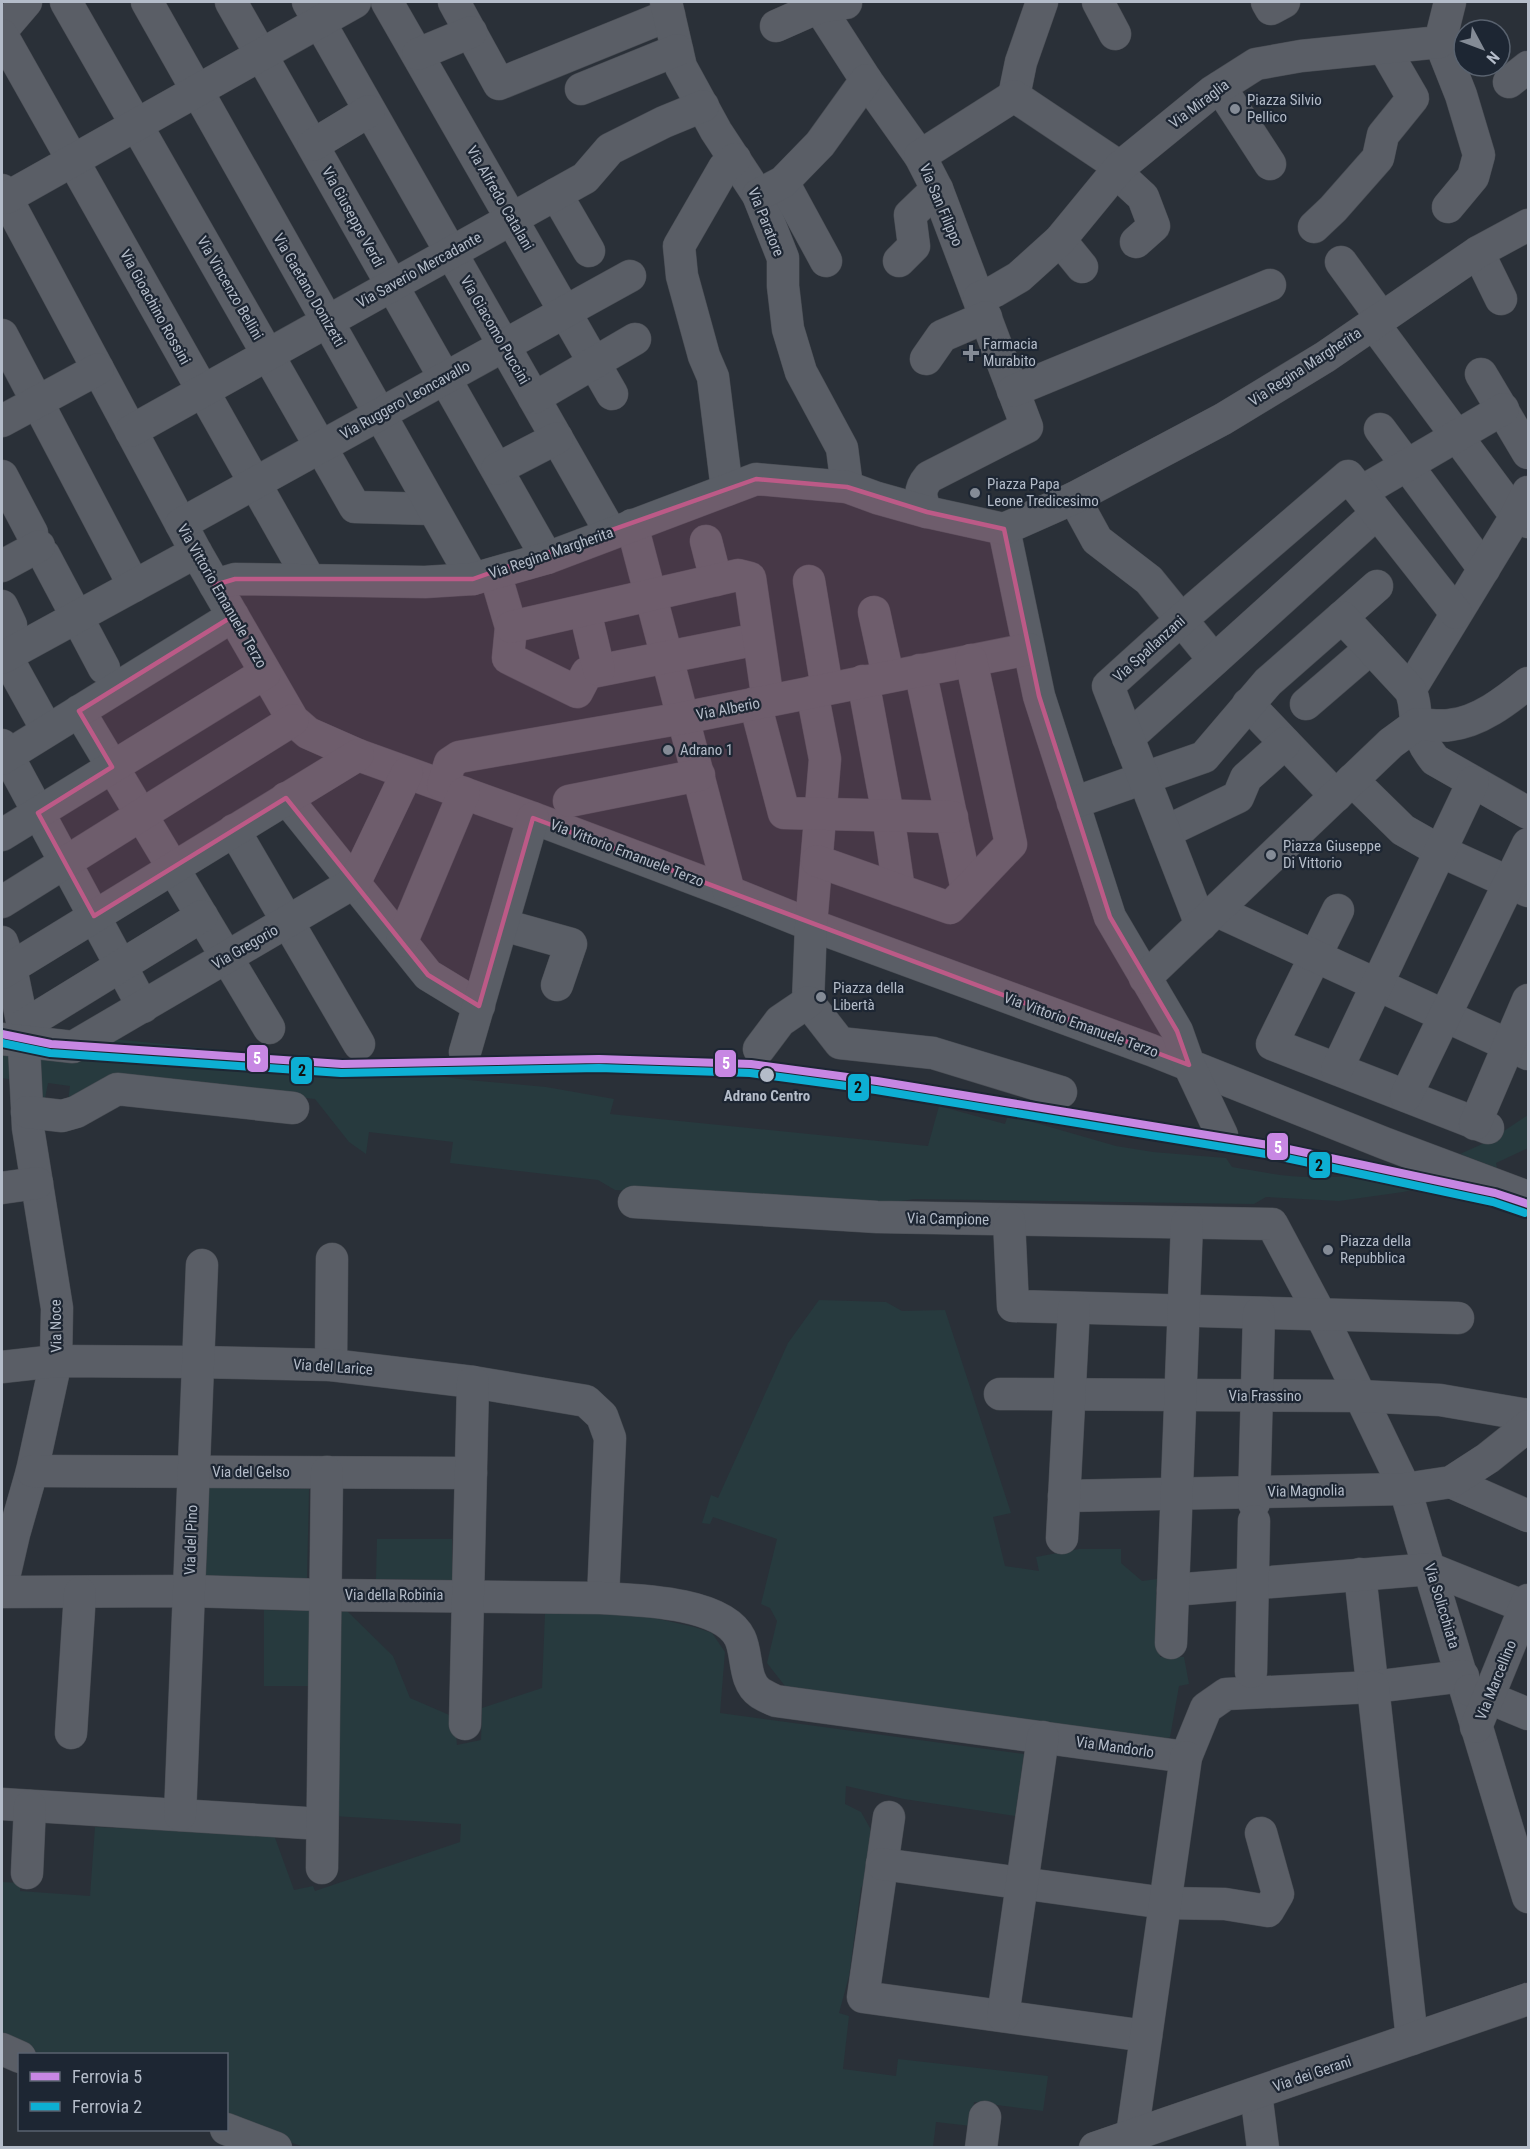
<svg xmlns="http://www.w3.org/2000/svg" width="1530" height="2149" font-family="'Roboto Condensed',sans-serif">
	<rect width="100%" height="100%" fill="#2a3038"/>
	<g fill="#273a3e">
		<path d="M 112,1039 L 277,1055 L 468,1080 L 546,1087 L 614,1099 L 610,1114 L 928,1146 L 939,1106 L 1005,1124 L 1008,1115 L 1116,1146 L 1153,1152 L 1226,1158 L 1232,1167 C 1257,1171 1284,1177 1310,1177 C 1340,1178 1371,1175 1402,1173 L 1401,1167 L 1446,1183 L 1403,1192 L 1339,1201 L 1266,1197 L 1254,1204 L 914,1199 L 873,1206 L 615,1190 L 598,1180 L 450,1163 L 453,1142 L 369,1132 L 366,1154 L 349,1142 L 315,1099 L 243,1091 L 68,1102 L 70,1086 L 48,1083 L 44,1103 L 34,1103 L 34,1052 Z"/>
		<path d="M 2,1046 L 17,1048 L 14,1080 L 2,1078 Z"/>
		<path d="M 1528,1115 L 1528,1148 L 1496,1163 L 1497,1168 L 1460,1154 L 1489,1141 Z"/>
		<path d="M 819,1300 L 886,1302 L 902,1311 L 945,1310 L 1011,1513 L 993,1517 L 1005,1566 L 1039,1571 L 1036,1557 L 1079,1549 L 1121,1549 L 1121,1563 L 1142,1581 L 1157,1579 L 1156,1597 L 1161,1619 L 1160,1657 L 1184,1657 L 1189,1684 L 1179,1686 L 1170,1737 L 1166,1739 L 785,1686 L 767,1663 L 777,1621 L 770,1608 L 761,1604 L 777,1539 L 713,1517 L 710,1524 L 702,1523 L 711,1495 L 718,1498 L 788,1343 Z"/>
		<path d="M 208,1487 L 309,1489 L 307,1579 L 206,1577 Z"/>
		<path d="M 377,1539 L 452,1539 L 452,1580 L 376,1579 Z"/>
		<path d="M 264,1610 L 310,1611 L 309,1686 L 264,1686 Z"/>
		<path d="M 347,1611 L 393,1656 L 410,1698 L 454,1717 L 457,1745 L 481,1740 L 482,1708 L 542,1688 L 545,1613 L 628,1612 L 694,1627 L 712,1633 L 725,1652 L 720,1713 L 1024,1754 L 1015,1816 L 904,1799 L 846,1786 L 845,1804 L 861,1812 L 870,1828 L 871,1871 L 861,1888 L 849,1976 L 839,2013 L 849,2016 L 843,2069 L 896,2076 L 898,2059 L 1048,2076 L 1043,2111 L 974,2102 L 971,2126 L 936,2122 L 933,2147 L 304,2147 L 227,2121 L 226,2054 L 28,2054 L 2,2040 L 2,1882 L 20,1883 L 20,1891 L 90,1896 L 95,1827 L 274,1835 L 294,1890 L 313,1886 L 315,1891 L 460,1842 L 461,1824 L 334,1816 L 341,1612 Z"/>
	</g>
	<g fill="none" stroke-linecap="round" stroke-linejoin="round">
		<defs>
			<g id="minor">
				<path d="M 66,2 L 355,507 L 432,509"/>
				<path d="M 147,2 L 473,579"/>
				<path d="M 231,2 L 547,558"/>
				<path d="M 308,2 L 611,533"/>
				<path d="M 387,2 L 612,394"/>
				<path d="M 454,2 L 499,84 L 669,15"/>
				<path d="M 666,2 L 681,67 L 716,131 L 758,195 L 783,258 L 783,286 L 788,329 L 801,372 L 842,448 L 847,487"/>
				<path d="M 818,2 L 819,7 L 866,80 L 920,156 L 937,189 L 1027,427 L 929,477 C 918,490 920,498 927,512"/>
				<path d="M 1098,2 L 1115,34"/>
				<path d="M 1267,2 L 1271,9 L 1284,2"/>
				<path d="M 776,26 L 819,7 L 846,3"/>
				<path d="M 2,30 L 26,2"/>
				<path d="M 2,35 L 309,579"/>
				<path d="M 1440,42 L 1461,95 L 1479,155 L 1473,177 L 1448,207"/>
				<path d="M 418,54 L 471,32"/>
				<path d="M 1509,82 L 1528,67"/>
				<path d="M 1220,87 L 1270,164"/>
				<path d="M 581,89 L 677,50"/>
				<path d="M 1014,96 L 1021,62 L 1042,2"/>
				<path d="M 313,145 L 369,111"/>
				<path d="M 920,156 L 1014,96 L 1120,167"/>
				<path d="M 1116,172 L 1143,197 L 1154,226 L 1136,242"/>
				<path d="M 783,182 L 826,261"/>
				<path d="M 2,190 L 196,552 L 293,720 L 308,733 L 358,755 L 533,818 L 729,892 L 811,925 L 1151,1050 L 1384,1143 L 1528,1197"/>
				<path d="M 556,194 L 589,251"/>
				<path d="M 758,195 L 783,182 L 820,144 L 866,80"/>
				<path d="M 6,198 L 355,2"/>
				<path d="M 1314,227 L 1333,209 L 1378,158 L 1383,135 L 1413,98 L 1384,48"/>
				<path d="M 1060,240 L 1082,267"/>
				<path d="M 1478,252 L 1501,299"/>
				<path d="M 899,261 L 914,246 L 910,215 L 937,189"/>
				<path d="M 1341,262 L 1381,317"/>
				<path d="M 979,298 L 995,291 L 1019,277 L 1060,240 L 1120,167 L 1212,92 L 1256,64 L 1301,56 L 1440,42 L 1450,2"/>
				<path d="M 1373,323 L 1516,516 L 1528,522"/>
				<path d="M 2,335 L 134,586"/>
				<path d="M 926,359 L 942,336 L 986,317"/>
				<path d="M 1481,374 L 1528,453"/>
				<path d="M 1013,391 L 1270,285"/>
				<path d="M 534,398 L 635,339"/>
				<path d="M 2,421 L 98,369"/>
				<path d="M 1380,429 L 1484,569"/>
				<path d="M 131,431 L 585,178 L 610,149 L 664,122 L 703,106"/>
				<path d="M 497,469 L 557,438"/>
				<path d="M 2,476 L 32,533"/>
				<path d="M 727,490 L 713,377 L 704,356 L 682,276 L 679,246 L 724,168 L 735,159"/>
				<path d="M 1361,492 L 1503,409"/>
				<path d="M 1074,498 L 1097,540 L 1149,580 L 1214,660"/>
				<path d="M 181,524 L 630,276"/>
				<path d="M 632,525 L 729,892"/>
				<path d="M 1004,529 L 1039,696 L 1110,917 L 1177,1031 L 1189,1065 L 1222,1135"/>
				<path d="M 706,541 L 716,580"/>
				<path d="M 44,555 L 104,668"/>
				<path d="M 2,566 L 39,546"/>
				<path d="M 495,573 L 511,627 L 508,658 L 577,692 L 587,673 L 758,639"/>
				<path d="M 809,581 L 827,688"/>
				<path d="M 215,585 L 235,579 L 425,582 L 473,579 L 547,558 L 756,479 L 847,487 L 877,498 L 927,512 L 1004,529 L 1074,498 L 1223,419 L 1325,357 L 1478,252 L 1528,225"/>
				<path d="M 2,606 L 11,625"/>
				<path d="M 585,611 L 599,670"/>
				<path d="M 874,612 L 888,676"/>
				<path d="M 1342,617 L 1377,586"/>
				<path d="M 511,627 L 738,575 L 750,578 L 768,701"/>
				<path d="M 6,656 L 47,730"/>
				<path d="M 2,658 L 196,552"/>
				<path d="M 920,670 L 967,890"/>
				<path d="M 863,681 L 888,815 L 899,890"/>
				<path d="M 1410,690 L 1516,516 L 1528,492"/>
				<path d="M 812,692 L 825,759 L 811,925 L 808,1002 L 840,1043 L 933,1053 L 1061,1092"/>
				<path d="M 755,703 L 784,813 L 952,817"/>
				<path d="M 1248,704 L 1336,796"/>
				<path d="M 1306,704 L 1371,648"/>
				<path d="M 79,711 L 269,1028"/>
				<path d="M 1128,738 L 1377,513"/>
				<path d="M 2,745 L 143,1007"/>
				<path d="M 2,759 L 233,616"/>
				<path d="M 1352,780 L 1403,830 L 1440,851 L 1528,891"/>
				<path d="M 443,785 L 450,763 L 459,757 L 683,718 L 1029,649"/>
				<path d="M 286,798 L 428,975 L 479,1006"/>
				<path d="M 569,801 L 699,775"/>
				<path d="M 1073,803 L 1204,757 L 1268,682 L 1342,617 L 1410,690 C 1416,701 1414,712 1417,724 C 1420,739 1426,749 1435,760 L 1528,813"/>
				<path d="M 234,830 L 359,1044"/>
				<path d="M 1165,832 L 1238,797 L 1246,778 L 1285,743"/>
				<path d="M 2,835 L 265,673"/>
				<path d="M 817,861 L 950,908 L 1011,844 L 971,660"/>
				<path d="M 2,902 L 293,720"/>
				<path d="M 1338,910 L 1272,1044 L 1488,1128"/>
				<path d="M 1217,911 L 1528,1054"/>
				<path d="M 503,925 L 571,944 L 557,985"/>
				<path d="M 1201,925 L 1108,686 L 1182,619 L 1348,476 L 1456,613"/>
				<path d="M 402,941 L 464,793"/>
				<path d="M 2,942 L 11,968 L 23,1026 L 28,1128 L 57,1308 L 56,1361 L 32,1471 L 14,1534 L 2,1586"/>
				<path d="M 2,973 L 358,755"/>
				<path d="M 1145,978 L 1391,743 L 1417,724 C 1427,724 1439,727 1450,725 C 1479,722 1506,701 1528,683"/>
				<path d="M 23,1026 L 202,916"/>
				<path d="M 2,1039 L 73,1047 L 355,882 L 407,773"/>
				<path d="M 759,1049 L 780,1021 L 808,1002"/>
				<path d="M 465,1052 L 533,818"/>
				<path d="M 1337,1069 L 1473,782"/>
				<path d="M 1406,1096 L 1528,844"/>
				<path d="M 27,1112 L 62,1116 L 76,1112 L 117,1089 L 293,1108"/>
				<path d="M 1475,1124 L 1528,1000"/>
				<path d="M 2,1188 L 37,1183"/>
				<path d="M 634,1202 L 877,1217 L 1272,1224 L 1327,1327 L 1405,1489 L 1528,1897"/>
				<path d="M 1009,1220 L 1013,1306 L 1458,1318"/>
				<path d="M 331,1365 L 332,1259"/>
				<path d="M 2,1367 L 56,1361 L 197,1362 L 331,1365 L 473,1382 L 586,1401 L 602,1416 L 610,1438 L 603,1598"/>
				<path d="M 1000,1394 L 1360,1396 L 1440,1400 L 1528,1415"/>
				<path d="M 32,1471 L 471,1473"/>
				<path d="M 1451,1482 L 1528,1516"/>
				<path d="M 1064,1496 L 1405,1489 L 1451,1482 L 1488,1458 L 1528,1426"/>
				<path d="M 1254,1503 L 1259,1313"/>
				<path d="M 1062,1538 L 1074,1308"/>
				<path d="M 1360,1574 L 1371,1674"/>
				<path d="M 1173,1590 L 1431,1569 L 1528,1608"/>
				<path d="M 2,1592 L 189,1591 L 325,1595 L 603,1598 C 638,1600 723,1602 740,1638 C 748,1655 743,1681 760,1693 C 765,1696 771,1699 776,1701 L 1186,1757 L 1206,1708 L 1226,1694 L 1373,1687 L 1463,1676"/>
				<path d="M 1171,1643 L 1187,1223"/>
				<path d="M 1251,1672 L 1254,1521"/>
				<path d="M 1373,1687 L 1412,2039"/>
				<path d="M 1470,1690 L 1528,1714"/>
				<path d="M 465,1724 L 473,1382"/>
				<path d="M 1476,1727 L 1528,1600"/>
				<path d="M 71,1733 L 80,1593"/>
				<path d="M 2,1804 L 322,1824"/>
				<path d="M 180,1815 L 202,1265"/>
				<path d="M 889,1817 L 863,1997 L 1146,2036"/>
				<path d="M 882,1864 L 1165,1903 L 1225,1904 L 1268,1911 L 1278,1894 L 1261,1833"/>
				<path d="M 322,1868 L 327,1472"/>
				<path d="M 27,1873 L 30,1806"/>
				<path d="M 1003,2016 L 1043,1737"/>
				<path d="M 2,2049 L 20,2057"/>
				<path d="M 1256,2093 L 1263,2148"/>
				<path d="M 226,2129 L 276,2148"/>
				<path d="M 1132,2135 L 1186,1757"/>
				<path d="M 981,2148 L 985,2117"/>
				<path d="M 1095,2148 L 1528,1999"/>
			</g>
		</defs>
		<use href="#minor" stroke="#484c53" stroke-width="33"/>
		<use href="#minor" stroke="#5a5e66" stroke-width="32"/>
		<defs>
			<path id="rail-1" d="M 2,1034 L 51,1044 L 342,1064 L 599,1059 L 751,1064 L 877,1081 L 1274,1146 L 1495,1193 L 1528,1204"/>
			<path id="rail-2" d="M 2,1043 L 50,1053 L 341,1073 L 599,1068 L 750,1073 L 876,1090 L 1272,1155 L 1493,1202 L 1525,1213"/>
		</defs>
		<use href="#rail-1" stroke="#1d2633" stroke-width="12"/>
		<use href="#rail-2" stroke="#1d2633" stroke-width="12"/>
		<use href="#rail-1" stroke="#c787e3" stroke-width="8"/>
		<use href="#rail-2" stroke="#0dafd3" stroke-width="8"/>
	</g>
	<path fill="#bc5a87" fill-opacity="0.2" stroke="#bc5a87" stroke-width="4.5" stroke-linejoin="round" d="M 756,479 L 847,487 L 927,512 L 1004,529 L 1039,696 L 1110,917 L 1177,1031 L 1189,1065 L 533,818 L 479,1006 L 428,975 L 286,798 L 94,916 L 38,813 L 112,767 L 79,711 L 233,616 L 215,585 L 235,579 L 473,579 Z"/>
	<g fill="#848b96" stroke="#1d2633" stroke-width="2">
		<circle cx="1235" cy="109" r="6"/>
		<path d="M968 344h6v6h6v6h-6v6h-6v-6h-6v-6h6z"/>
		<circle cx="975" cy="493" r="6"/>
		<circle cx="668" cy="750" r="6"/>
		<circle cx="1271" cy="855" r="6"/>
		<circle cx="821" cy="997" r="6"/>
		<circle cx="1328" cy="1250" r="6"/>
	</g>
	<circle fill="#b4bcc9" stroke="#1d2633" stroke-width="2" cx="767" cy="1075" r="8"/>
	<g text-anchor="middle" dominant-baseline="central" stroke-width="4.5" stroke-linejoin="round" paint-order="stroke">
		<g font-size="15" fill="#b4bcc9" stroke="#1d2633" text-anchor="start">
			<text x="1247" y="100">Piazza Silvio<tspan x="1247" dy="17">Pellico</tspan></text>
			<text x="983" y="344">Farmacia<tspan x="983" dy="17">Murabito</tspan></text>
			<text x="987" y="484">Piazza Papa<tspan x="987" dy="17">Leone Tredicesimo</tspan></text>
			<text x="680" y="750">Adrano 1</text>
			<text x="1283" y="846">Piazza Giuseppe<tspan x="1283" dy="17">Di Vittorio</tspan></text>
			<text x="833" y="988">Piazza della<tspan x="833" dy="17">Libertà</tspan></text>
			<text x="1340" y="1241">Piazza della<tspan x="1340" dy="17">Repubblica</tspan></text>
		</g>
		<g font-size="15" fill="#b4bcc9" stroke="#1d2633">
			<text transform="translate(1199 104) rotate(-37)">Via Miraglia</text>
			<text transform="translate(500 198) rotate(60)">Via Alfredo Catalani</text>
			<text transform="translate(941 205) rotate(67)">Via San Filippo</text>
			<text transform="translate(353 217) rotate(61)">Via Giuseppe Verdi</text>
			<text transform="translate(766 222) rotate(68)">Via Paratore</text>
			<text transform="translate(419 270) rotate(-29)">Via Saverio Mercadante</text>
			<text transform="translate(230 288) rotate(60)">Via Vincenzo Bellini</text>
			<text transform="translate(309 290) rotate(60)">Via Gaetano Donizetti</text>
			<text transform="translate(155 307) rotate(61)">Via Gioachino Rossini</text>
			<text transform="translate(495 330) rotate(60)">Via Giacomo Puccini</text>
			<text transform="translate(1305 367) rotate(-33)">Via Regina Margherita</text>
			<text transform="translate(405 400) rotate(-29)">Via Ruggero Leoncavallo</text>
			<text transform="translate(551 553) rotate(-19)">Via Regina Margherita</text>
			<text transform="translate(222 596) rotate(60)">Via Vittorio Emanuele Terzo</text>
			<text transform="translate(1149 649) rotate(-42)">Via Spallanzani</text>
			<text transform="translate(728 709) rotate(-11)">Via Alberio</text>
			<text transform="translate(627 853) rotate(21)">Via Vittorio Emanuele Terzo</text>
			<text transform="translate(245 947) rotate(-30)">Via Gregorio</text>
			<text transform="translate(1081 1025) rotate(20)">Via Vittorio Emanuele Terzo</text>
			<text transform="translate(948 1219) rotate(1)">Via Campione</text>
			<text transform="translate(56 1326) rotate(-91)">Via Noce</text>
			<text transform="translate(333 1367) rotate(4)">Via del Larice</text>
			<text x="1265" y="1396">Via Frassino</text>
			<text x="251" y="1472">Via del Gelso</text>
			<text transform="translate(1306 1491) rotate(-1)">Via Magnolia</text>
			<text transform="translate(191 1540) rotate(-88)">Via del Pino</text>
			<text x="394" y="1595">Via della Robinia</text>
			<text transform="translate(1442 1606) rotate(73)">Via Solicchiata</text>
			<text transform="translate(1496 1680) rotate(-68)">Via Marcellino</text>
			<text transform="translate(1115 1747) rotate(8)">Via Mandorlo</text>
			<text transform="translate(1312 2074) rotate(-19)">Via dei Gerani</text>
		</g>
		<g font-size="15" font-weight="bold" fill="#b4bcc9" stroke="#1d2633">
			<text x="767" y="1096">Adrano Centro</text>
		</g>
	</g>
	<g stroke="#1d2633" stroke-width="2">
		<rect x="246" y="1044" width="23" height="29" rx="6" fill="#c787e3"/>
		<rect x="714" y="1049" width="23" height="29" rx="6" fill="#c787e3"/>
		<rect x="290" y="1056" width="23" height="29" rx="6" fill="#0dafd3"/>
		<rect x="847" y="1073" width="23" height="29" rx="6" fill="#0dafd3"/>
		<rect x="1266" y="1132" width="23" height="29" rx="6" fill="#c787e3"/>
		<rect x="1308" y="1151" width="23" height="28" rx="6" fill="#0dafd3"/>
	</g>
	<g font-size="16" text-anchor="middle" font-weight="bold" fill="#fff">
		<text x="257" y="1064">5</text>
		<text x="726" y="1069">5</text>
		<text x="1278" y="1153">5</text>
	</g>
	<g font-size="16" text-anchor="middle" font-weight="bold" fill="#111">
		<text x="302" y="1076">2</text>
		<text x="858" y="1093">2</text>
		<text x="1319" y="1171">2</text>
	</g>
	<rect width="1530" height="2149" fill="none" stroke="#b4bcc9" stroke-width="6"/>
	<rect x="18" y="2053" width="210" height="78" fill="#1d2633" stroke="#59626f" stroke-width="1.5"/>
	<rect x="30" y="2072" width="30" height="9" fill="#c787e3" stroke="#59626f" stroke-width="1.5"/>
	<text x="72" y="2083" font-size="18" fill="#b4bcc9">Ferrovia 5</text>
	<rect x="30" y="2102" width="30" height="9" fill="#0dafd3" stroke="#59626f" stroke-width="1.5"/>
	<text x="72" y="2113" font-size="18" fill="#b4bcc9">Ferrovia 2</text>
	<g transform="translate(1482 48) rotate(131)"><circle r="28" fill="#1d2633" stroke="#59626f" stroke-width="1.5"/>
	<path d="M0-4.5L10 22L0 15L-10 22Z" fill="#848b96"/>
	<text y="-9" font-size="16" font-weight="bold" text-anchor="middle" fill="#b4bcc9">N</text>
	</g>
</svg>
